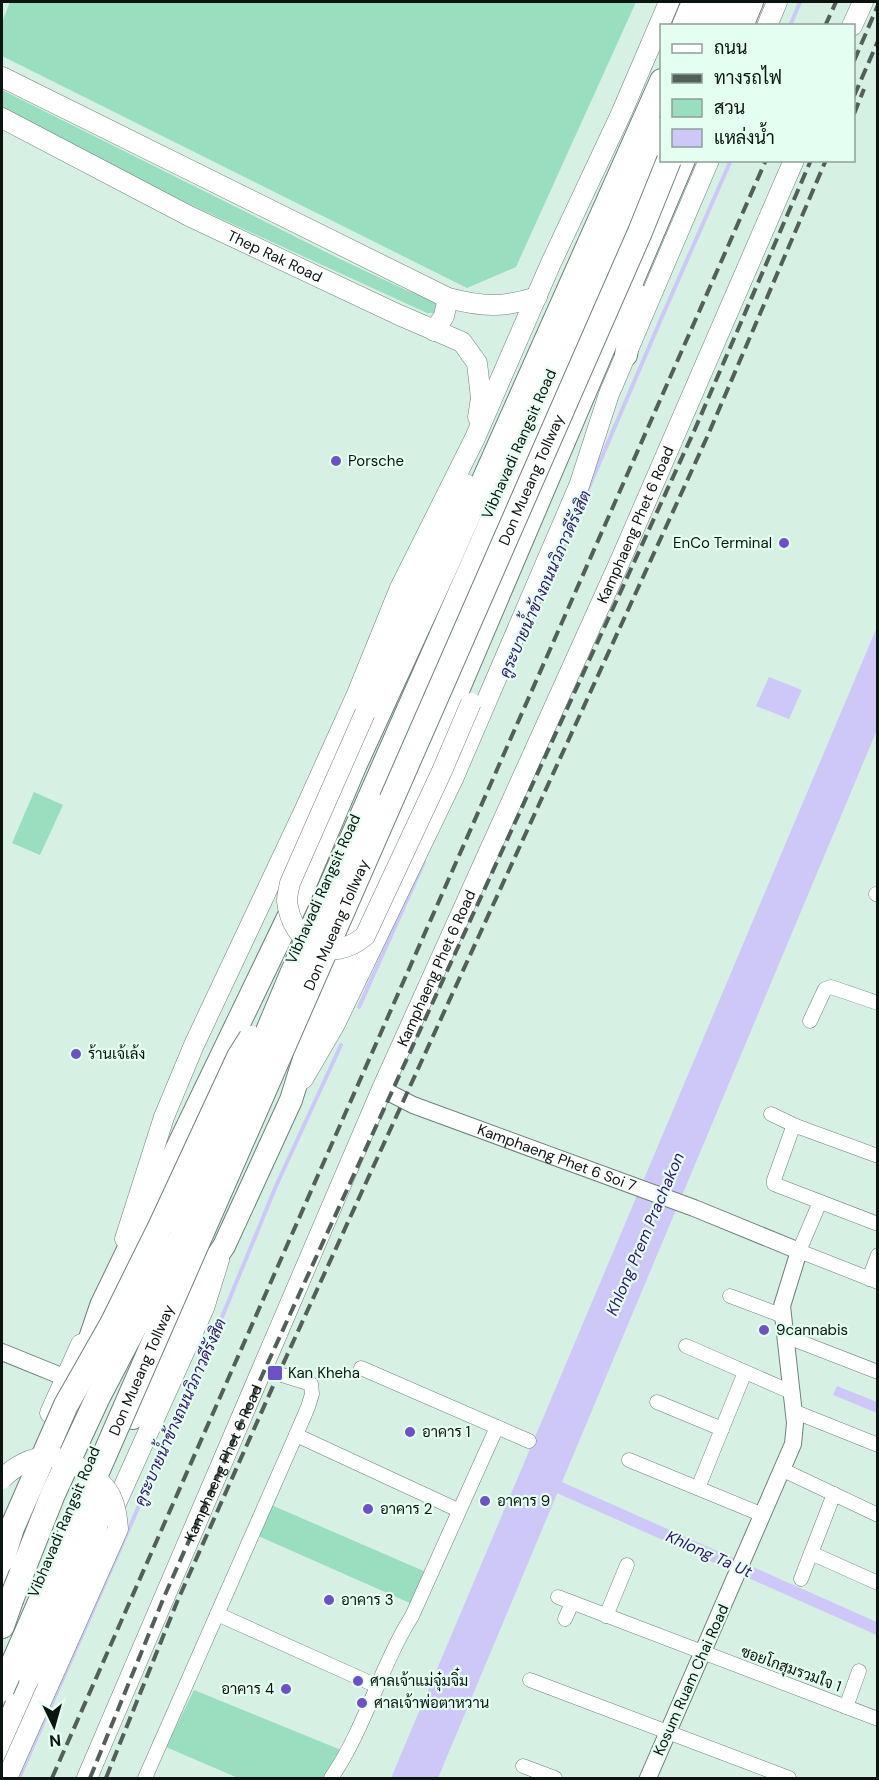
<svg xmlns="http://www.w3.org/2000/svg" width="879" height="1780" font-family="'DM Sans',Sarabun,sans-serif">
	<rect width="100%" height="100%" fill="#d7f0e4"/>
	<g fill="#98debf">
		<path d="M 10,2 L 636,2 L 516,267 L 467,288 L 2,56 L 2,22 Z"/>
		<path d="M 2,90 L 340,259 L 406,290 L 434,300 L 438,308 L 434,313 L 427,313 L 143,183 L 2,109 Z"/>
		<path d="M 34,792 L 63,805 L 40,855 L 12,843 Z"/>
		<path d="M 269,1504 L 426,1572 L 412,1604 L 256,1535 Z"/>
		<path d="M 194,1690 L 346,1752 L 330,1778 L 238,1778 L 166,1747 Z"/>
	</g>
	<g fill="#cec8f9">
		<path d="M 877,627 L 877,730 L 438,1778 L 391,1778 Z"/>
		<path d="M 769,677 L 802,690 L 789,719 L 756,706 Z"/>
		<path d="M 837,1386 L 877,1402 L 877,1413 L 833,1395 Z"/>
	</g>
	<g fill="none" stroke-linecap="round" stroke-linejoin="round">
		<g stroke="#cec8f9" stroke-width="4">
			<path d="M 790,26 L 800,2"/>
			<path d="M 538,606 L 661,319 L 731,160"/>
			<path d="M 359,1007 L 424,862"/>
			<path d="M 19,1778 L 135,1515 L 170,1432 L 208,1351 L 276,1186 L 341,1045"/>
		</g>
		<path stroke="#cec8f9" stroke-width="12" d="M 547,1482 L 878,1629"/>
		<defs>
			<g id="minor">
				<path d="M 876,894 L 878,895"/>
				<path d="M 810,1021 L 825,989 L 831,987 L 878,1003"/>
				<path d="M 771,1114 L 796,1126"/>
				<path d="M 878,1156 L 796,1126 L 793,1127 L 774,1180 L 774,1184 L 779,1186 L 878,1224"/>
				<path d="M 820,1202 L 799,1251 L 878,1282"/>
				<path d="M 869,1279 L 878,1255"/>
				<path d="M 730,1296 L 783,1316"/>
				<path d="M 785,1336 L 878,1372"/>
				<path d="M 686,1346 L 791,1392"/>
				<path d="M 361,1368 L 529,1441"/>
				<path d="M 657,1402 L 722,1429"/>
				<path d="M 793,1411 L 878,1445"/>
				<path d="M 296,1435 L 458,1510"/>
				<path d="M 629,1460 L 763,1515"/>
				<path d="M 783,1470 L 878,1515"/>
				<path d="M 698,1488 L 745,1372"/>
				<path d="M 811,1553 L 878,1583"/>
				<path d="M 801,1579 L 834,1494"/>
				<path d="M 558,1597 L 878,1719"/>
				<path d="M 217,1614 L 377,1686"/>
				<path d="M 606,1616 L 627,1565"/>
				<path d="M 565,1619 L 572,1603"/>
				<path d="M 530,1680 L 789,1778"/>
				<path d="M 846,1707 L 859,1671"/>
				<path d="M 523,1766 L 555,1778"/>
				<path d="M 145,1778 L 296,1435 L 308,1407 L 312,1394 L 311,1384 L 263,1369"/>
				<path d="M 331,1778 C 365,1729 380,1667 412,1616 L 497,1427"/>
			</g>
			<g id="tertiary">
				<path id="s1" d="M 382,1089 L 413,1105 L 694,1208 L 799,1251 L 782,1306 L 795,1423 L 793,1444 L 648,1778"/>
				<path d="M 2,1352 L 66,1378"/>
			</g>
			<g id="secondary">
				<path d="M 767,26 L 777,2"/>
				<path d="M 852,26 L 863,2"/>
				<path d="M 2,77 L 448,298 C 483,307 502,308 537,297"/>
				<path id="s2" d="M 2,118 L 189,216 L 399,315 L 462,342 L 477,363 L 481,398 L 478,417"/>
				<path d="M 434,331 L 444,316 L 448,298"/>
				<path d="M 365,713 L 466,484"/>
				<path d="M 303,1079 L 335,1024 L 453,779 L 579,486 L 609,394 L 709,160"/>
				<path d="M 125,1239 L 164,1117 L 194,1045 L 306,807 L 357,694 L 400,588 L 475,438 L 551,263 L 621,114 L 669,2"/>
				<path d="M 50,1413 L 81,1344"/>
				<path d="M 110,1517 L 204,1308 L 219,1260"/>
				<path d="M 2,1761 L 16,1728"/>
				<path id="s3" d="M 87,1778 L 382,1089 L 621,559 L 794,160"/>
			</g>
			<g id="trunk">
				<path d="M 742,26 L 752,2"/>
				<path d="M 626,355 L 636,294"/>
				<path d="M 133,1418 L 186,1301 L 224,1246 L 291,1100 L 312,1033 L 684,160"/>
			</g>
			<g id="motorway">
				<path d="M 684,26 L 694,2"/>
				<path d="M 704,26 L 714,2"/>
				<path d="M 723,26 L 733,2"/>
				<path d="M 369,800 L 620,231 L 662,129"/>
				<path d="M 82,1365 L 102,1306 L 297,901 L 355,764 L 444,570 L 662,81"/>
				<path d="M 2,1577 L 17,1541"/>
				<path d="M 2,1626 L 11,1600"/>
				<path d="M 2,1741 L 30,1675"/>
			</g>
		</defs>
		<use href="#minor" stroke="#6c8278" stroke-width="15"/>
		<use href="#tertiary" stroke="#6c8278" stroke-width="18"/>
		<use href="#secondary" stroke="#6c8278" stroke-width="21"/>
		<use href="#trunk" stroke="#6c8278" stroke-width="24"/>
		<use href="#motorway" stroke="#6c8278" stroke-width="26"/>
		<use href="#minor" stroke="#fff" stroke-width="14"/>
		<use href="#tertiary" stroke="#fff" stroke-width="16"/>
		<use href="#secondary" stroke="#fff" stroke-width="20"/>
		<use href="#trunk" stroke="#fff" stroke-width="22"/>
		<use href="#motorway" stroke="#fff" stroke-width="24"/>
		<g stroke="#526059" stroke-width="4" stroke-dasharray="12 6" stroke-linecap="butt">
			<path d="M 825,26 L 836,2"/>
			<path d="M 854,61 L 878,5"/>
			<path d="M 854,96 L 878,41"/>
			<path d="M 854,114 L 864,89"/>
			<path d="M 52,1778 L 766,160"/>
			<path id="s4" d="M 90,1778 L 164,1597 L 265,1369 L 695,429 L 811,160"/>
			<path d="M 106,1778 L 177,1602 L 278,1375 L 708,435 L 826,160"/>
		</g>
		<defs>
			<g id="secondary-bridge">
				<path d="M 365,713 L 290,883 C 289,888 287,895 287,901 C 292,944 330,965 365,936 L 442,771 L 471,703"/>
				<path d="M 2,1479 C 13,1467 32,1456 51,1457 C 71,1459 103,1479 111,1497 C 116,1507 117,1518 118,1529 L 7,1778"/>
			</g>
			<g id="motorway-bridge">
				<path d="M 2,1560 L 12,1528 L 66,1405 L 112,1324 L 161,1225 L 239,1057 L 251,1038"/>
				<path d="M 11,1600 L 53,1494 L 98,1397 L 181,1238 L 292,974 L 369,800"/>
				<path d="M 30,1675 L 93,1537 L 98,1515 L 91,1482"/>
				<path id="s5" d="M 2,1689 L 640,232 L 669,160"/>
			</g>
		</defs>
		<use href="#secondary-bridge" stroke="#6c8278" stroke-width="21" stroke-linecap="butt"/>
		<use href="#motorway-bridge" stroke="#6c8278" stroke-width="26" stroke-linecap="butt"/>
		<use href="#secondary-bridge" stroke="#fff" stroke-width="20"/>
		<use href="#motorway-bridge" stroke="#fff" stroke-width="24"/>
	</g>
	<g fill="#6e50ca" stroke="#e4fef1" stroke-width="2">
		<circle cx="336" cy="461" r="6"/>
		<circle cx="784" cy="543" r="6"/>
		<circle cx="76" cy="1054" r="6"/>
		<circle cx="764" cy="1330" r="6"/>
		<rect x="267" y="1365" width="16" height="16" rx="3"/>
		<circle cx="410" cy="1432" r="6"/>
		<circle cx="485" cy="1501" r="6"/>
		<circle cx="368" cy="1509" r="6"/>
		<circle cx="329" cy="1600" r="6"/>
		<circle cx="358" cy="1681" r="6"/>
		<circle cx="286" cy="1689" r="6"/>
		<circle cx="362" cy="1703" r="6"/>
	</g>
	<g text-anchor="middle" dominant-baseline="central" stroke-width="4.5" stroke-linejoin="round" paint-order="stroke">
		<g font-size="15" fill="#0c1410" stroke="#e4fef1">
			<text stroke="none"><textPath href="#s2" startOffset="306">Thep Rak Road</textPath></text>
			<text transform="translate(519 444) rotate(-66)">Vibhavadi Rangsit Road</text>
			<text stroke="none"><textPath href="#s5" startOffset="1320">Don Mueang Tollway</textPath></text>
			<text stroke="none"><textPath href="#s3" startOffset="1368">Kamphaeng Phet 6 Road</textPath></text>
			<text transform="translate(323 889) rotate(-66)">Vibhavadi Rangsit Road</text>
			<text stroke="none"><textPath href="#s5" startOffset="834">Don Mueang Tollway</textPath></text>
			<text stroke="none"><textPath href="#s3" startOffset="882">Kamphaeng Phet 6 Road</textPath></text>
			<text stroke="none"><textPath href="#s1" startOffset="188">Kamphaeng Phet 6 Soi 7</textPath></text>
			<text stroke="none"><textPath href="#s5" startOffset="348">Don Mueang Tollway</textPath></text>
			<text stroke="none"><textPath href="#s4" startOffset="342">Kamphaeng Phet 6 Road</textPath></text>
			<text transform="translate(64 1522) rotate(-67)">Vibhavadi Rangsit Road</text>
			<text transform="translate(791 1669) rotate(20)">ซอยโกสุมรวมใจ 1</text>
			<text transform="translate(691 1680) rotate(-66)">Kosum Ruam Chai Road</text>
		</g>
		<g font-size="15" fill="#0c1410" stroke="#e4fef1" text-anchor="start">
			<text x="348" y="461">Porsche</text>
			<text x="772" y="543" text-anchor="end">EnCo Terminal</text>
			<text x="88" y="1054">ร้านเจ้เล้ง</text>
			<text x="776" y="1330">9cannabis</text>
			<text x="288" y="1373">Kan Kheha</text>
			<text x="422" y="1432">อาคาร 1</text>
			<text x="497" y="1501">อาคาร 9</text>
			<text x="380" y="1509">อาคาร 2</text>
			<text x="341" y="1600">อาคาร 3</text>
			<text x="370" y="1681">ศาลเจ้าแม่จุ๋มจิ๋ม</text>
			<text x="274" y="1689" text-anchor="end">อาคาร 4</text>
			<text x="374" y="1703">ศาลเจ้าพ่อตาหวาน</text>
		</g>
		<g font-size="16" font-style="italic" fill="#32136e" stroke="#e4fef1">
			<text transform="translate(545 584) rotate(-66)">คูระบายน้ำข้างถนนวิภาวดีรังสิต</text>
			<text transform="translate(645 1234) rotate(-67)">Khlong Prem Prachakon</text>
			<text transform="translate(180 1412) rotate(-66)">คูระบายน้ำข้างถนนวิภาวดีรังสิต</text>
			<text transform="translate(709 1554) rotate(24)">Khlong Ta Ut</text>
		</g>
	</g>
	<rect width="879" height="1780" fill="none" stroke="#0c1410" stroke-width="6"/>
	<rect x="660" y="24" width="195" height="138" fill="#e4fef1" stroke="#8ea097" stroke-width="1.5"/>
	<rect x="672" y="44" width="30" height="9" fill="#ffffff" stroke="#8ea097" stroke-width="1.5"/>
	<text x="714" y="54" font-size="18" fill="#0c1410">ถนน</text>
	<rect x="672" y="74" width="30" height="9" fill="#526059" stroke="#8ea097" stroke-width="1.5"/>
	<text x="714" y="84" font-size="18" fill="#0c1410">ทางรถไฟ</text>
	<rect x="672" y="99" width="30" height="18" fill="#98debf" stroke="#8ea097" stroke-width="1.5"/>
	<text x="714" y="114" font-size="18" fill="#0c1410">สวน</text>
	<rect x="672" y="129" width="30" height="18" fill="#cec8f9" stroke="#8ea097" stroke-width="1.5"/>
	<text x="714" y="144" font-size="18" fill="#0c1410">แหล่งน้ำ</text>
	<g transform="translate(54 1726) rotate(175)" stroke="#e4fef1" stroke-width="4.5" paint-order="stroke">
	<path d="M0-4.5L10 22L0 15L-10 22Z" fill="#0c1410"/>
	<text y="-9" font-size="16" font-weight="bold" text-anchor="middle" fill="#0c1410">N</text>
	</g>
</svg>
